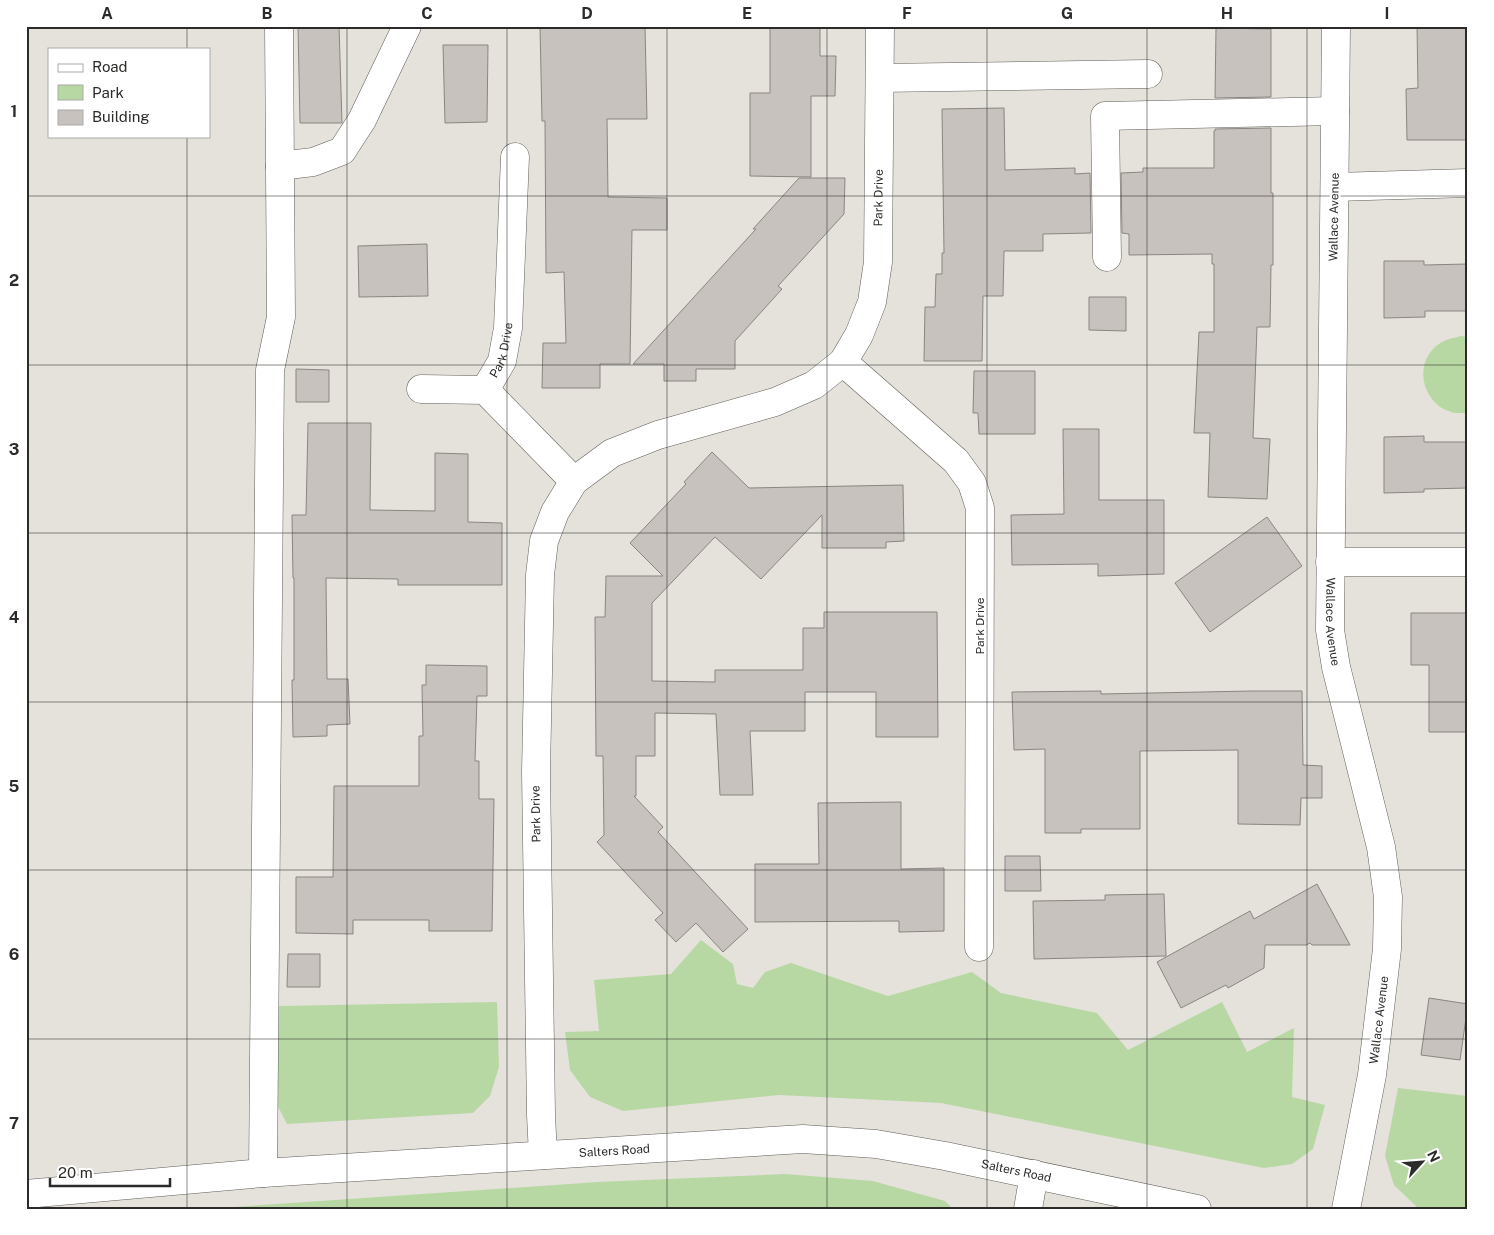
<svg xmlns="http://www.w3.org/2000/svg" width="1494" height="1235" font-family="'Public Sans',sans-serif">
	<rect width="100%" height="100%" fill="#e5e2dc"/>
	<g fill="#b8d8a3">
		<path d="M 1461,336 L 1468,337 L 1468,413 C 1464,413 1460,413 1456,413 C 1423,408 1411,363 1439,344 C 1446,339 1453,338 1461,336 Z"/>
		<path d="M 701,940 L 733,964 L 737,984 L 753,988 L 765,972 L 791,963 L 888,996 L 972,972 L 1001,993 L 1097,1013 L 1128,1050 L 1222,1002 L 1247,1052 L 1294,1028 L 1292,1097 L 1325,1105 L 1313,1149 L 1292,1164 L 1264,1168 L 941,1103 L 779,1095 L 623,1111 L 590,1097 L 570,1070 L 565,1032 L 599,1031 L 594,980 L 671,974 Z"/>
		<path d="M 497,1002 L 499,1067 L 490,1096 L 473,1113 L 287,1124 L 274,1099 L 279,1006 Z"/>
		<path d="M 1398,1088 L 1468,1096 L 1468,1209 L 1418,1208 L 1394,1185 L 1385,1156 Z"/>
		<path d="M 785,1174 L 873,1181 L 945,1201 L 953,1209 L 204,1209 L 598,1182 Z"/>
	</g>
	<g fill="#c8c2be" stroke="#8b8581">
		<path d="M 298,26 L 339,26 L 342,123 L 300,123 Z"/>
		<path d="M 540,26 L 645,26 L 647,119 L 607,119 L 608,197 L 667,198 L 667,230 L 632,230 L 630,364 L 600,364 L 600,388 L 542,388 L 543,343 L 566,343 L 564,272 L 546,273 L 545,121 L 542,121 Z"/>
		<path d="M 770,26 L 820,26 L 820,56 L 836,56 L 835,96 L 811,96 L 811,177 L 750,176 L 750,93 L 770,93 Z"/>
		<path d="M 1417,26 L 1468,26 L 1468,76 L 1466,76 L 1467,140 L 1407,140 L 1406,89 L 1418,88 Z"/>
		<path d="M 1216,28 L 1271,29 L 1271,97 L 1215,98 Z"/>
		<path d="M 443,45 L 488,45 L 487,122 L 445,123 Z"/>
		<path d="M 1004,108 L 1005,170 L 1075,168 L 1075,174 L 1090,173 L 1091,233 L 1043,234 L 1043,251 L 1004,251 L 1003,296 L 983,296 L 982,361 L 924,361 L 925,307 L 935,307 L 936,274 L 942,274 L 942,253 L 944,253 L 942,109 Z"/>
		<path d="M 1271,128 L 1271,193 L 1273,193 L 1273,265 L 1271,265 L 1270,327 L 1257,327 L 1253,438 L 1270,439 L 1267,499 L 1208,497 L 1210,433 L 1194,433 L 1199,332 L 1214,332 L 1214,264 L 1212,264 L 1212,254 L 1129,255 L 1129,234 L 1122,233 L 1121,173 L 1143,172 L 1143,168 L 1214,168 L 1214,131 L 1215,131 L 1215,129 Z"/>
		<path d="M 799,178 L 845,178 L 844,214 L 778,286 L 782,289 L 735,341 L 735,369 L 696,369 L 696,381 L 664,381 L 664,364 L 633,364 L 756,229 L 753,229 Z"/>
		<path d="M 427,244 L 428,296 L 359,297 L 358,246 Z"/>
		<path d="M 1384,261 L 1424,261 L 1424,265 L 1468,264 L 1468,311 L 1425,311 L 1425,317 L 1384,318 Z"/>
		<path d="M 1089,297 L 1126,297 L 1126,331 L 1089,330 Z"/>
		<path d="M 296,369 L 329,370 L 329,402 L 296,402 Z"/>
		<path d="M 974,371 L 1035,371 L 1035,434 L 979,434 L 978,413 L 973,413 Z"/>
		<path d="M 308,423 L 371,423 L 370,510 L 435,511 L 435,453 L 468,454 L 468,522 L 502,523 L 502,585 L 398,585 L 398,579 L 326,578 L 327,679 L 348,679 L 350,724 L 327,725 L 327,736 L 293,737 L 292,680 L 294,680 L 294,578 L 293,578 L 292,515 L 306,515 Z"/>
		<path d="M 1063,429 L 1099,429 L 1099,500 L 1164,500 L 1164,574 L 1098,576 L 1098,564 L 1012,565 L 1011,515 L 1064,514 Z"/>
		<path d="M 1424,436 L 1424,442 L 1468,442 L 1468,488 L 1424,489 L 1424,492 L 1384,493 L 1384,437 Z"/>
		<path d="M 712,452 L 749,488 L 903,485 L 904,541 L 886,542 L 886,548 L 822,548 L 822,515 L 761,579 L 715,537 L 652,603 L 652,681 L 715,682 L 715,670 L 803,670 L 803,628 L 824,628 L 824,612 L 937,612 L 938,737 L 876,737 L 876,692 L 805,692 L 805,731 L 750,731 L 753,795 L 720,795 L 716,714 L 655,713 L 655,756 L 636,756 L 636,796 L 634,796 L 663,827 L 658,832 L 748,929 L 723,952 L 696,923 L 676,942 L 655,920 L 663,913 L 597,842 L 604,835 L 603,756 L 596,756 L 595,617 L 605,617 L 606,576 L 663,576 L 630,543 L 686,484 L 684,482 Z"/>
		<path d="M 1267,517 L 1302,566 L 1210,632 L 1175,583 Z"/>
		<path d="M 1411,613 L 1468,613 L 1468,732 L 1429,732 L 1429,665 L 1411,665 Z"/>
		<path d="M 426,665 L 487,666 L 487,696 L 477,696 L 475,761 L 479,761 L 479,799 L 494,799 L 492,931 L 429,931 L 429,920 L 353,920 L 353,934 L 296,933 L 296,877 L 333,877 L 334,786 L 419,786 L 419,736 L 423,736 L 422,685 L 426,685 Z"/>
		<path d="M 1101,691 L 1101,694 L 1251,691 L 1302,691 L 1303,765 L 1322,766 L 1322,798 L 1301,798 L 1300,825 L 1238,824 L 1238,750 L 1140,751 L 1140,829 L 1081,829 L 1081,833 L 1045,833 L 1045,749 L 1014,750 L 1012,692 Z"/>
		<path d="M 901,802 L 901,869 L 944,868 L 944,931 L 899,932 L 899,921 L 755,922 L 755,864 L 819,864 L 818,803 Z"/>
		<path d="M 1005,856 L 1040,856 L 1041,891 L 1005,891 Z"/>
		<path d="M 1317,884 L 1350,945 L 1312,945 L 1310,943 L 1306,945 L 1265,945 L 1264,968 L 1228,988 L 1226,985 L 1181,1008 L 1157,962 L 1250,911 L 1254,919 Z"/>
		<path d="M 1164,894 L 1166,956 L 1034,959 L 1033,901 L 1105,900 L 1105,895 Z"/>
		<path d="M 288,954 L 320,954 L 320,987 L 287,987 Z"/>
		<path d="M 1429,998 L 1468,1004 L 1460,1060 L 1421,1055 Z"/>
	</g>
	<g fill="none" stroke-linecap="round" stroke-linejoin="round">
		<defs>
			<g id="minor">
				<path id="s1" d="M 1336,26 L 1330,630 L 1336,667 L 1381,847 L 1388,897 L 1387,949 L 1372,1075 L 1346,1209"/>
				<path d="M 880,78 L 1148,74"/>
				<path d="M 280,166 L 313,162 L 342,151 L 362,120 L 407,26"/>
				<path d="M 1335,187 L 1468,183"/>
				<path d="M 1107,257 L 1105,116 L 1335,111"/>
				<path d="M 843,362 L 956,461 L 972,483 L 980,508 L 979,947"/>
				<path d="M 421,389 L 485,390 L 574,481"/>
				<path id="s2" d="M 485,390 L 502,361 L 508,328 L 515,157"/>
				<path d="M 1330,562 L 1468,562"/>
				<path id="s3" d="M 543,1155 L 541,1115 L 536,772 L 540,575 L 544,541 L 555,512 L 574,481 L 612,453 L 658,435 L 775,402 L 814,385 L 843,362 L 859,335 L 872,302 L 878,262 L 880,26"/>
				<path d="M 263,1173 L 270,370 L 281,317 L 279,26"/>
				<path d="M 1028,1209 L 1034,1174"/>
			</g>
			<g id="major">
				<path id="s4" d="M 26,1194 L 263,1173 L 803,1139 L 876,1144 L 945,1156 L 1197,1209"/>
			</g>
		</defs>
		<use href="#minor" stroke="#605e58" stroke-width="29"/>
		<use href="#major" stroke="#605e58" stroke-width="29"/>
		<use href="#minor" stroke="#fff" stroke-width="28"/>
		<use href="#major" stroke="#fff" stroke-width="28"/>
	</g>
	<path fill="none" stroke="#2c2b29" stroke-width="1" stroke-opacity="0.55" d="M 187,26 L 187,49M 347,26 L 347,1209M 507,26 L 507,1209M 667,26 L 667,1209M 827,26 L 827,1209M 987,26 L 987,1209M 1147,26 L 1147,1209M 1307,26 L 1307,1209M 187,136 L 187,1209M 26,196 L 1468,196M 26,365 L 1468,365M 26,533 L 1468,533M 26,702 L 1468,702M 26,870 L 1468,870M 26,1039 L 1468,1039"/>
	<g text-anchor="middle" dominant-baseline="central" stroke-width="4.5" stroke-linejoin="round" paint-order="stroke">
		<g font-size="12" fill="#2c2b29" stroke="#fff">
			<text stroke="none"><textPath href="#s3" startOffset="1151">Park Drive</textPath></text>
			<text transform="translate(1334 217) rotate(-89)">Wallace Avenue</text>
			<text stroke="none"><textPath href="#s2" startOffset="44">Park Drive</textPath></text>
			<text stroke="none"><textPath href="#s1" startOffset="596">Wallace Avenue</textPath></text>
			<text transform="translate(980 626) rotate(-90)">Park Drive</text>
			<text transform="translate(536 814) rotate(-91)">Park Drive</text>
			<text transform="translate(1379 1020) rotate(-83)">Wallace Avenue</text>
			<text stroke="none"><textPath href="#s4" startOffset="590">Salters Road</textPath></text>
			<text stroke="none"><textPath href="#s4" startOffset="995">Salters Road</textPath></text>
		</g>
	</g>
	<rect width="1494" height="1235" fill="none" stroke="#ffffff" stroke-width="55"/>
	<rect x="48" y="48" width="162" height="90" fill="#ffffff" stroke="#abaaa9"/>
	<rect x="58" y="64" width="25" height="8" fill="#ffffff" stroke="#abaaa9"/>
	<text x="92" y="72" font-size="15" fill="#2c2b29">Road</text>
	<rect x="58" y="85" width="25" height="15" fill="#b8d8a3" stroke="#abaaa9"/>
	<text x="92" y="98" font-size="15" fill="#2c2b29">Park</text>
	<rect x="58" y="110" width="25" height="15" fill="#c8c2be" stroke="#abaaa9"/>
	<text x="92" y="122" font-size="15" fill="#2c2b29">Building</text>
	<g transform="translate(1422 1162) rotate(64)" stroke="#ffffff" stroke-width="4" paint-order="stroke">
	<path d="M0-4L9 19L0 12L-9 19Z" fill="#2c2b29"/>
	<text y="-8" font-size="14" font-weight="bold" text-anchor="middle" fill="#2c2b29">N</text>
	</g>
	<path d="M50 1178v8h120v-8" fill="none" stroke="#2c2b29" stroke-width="2.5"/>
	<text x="58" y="1178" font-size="15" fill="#2c2b29" stroke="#ffffff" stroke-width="4" paint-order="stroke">20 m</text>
	<rect x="28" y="28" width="1438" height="1180" fill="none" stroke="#2c2b29" stroke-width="2"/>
	<g font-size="16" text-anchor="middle" font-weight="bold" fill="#2c2b29">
		<text x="107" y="19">A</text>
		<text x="267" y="19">B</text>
		<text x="427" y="19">C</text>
		<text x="587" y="19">D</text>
		<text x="747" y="19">E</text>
		<text x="907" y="19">F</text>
		<text x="1067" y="19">G</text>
		<text x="1227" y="19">H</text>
		<text x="1387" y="19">I</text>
		<text x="14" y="117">1</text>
		<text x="14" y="286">2</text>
		<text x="14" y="455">3</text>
		<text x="14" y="623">4</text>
		<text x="14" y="792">5</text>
		<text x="14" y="960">6</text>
		<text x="14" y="1129">7</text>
	</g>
</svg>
